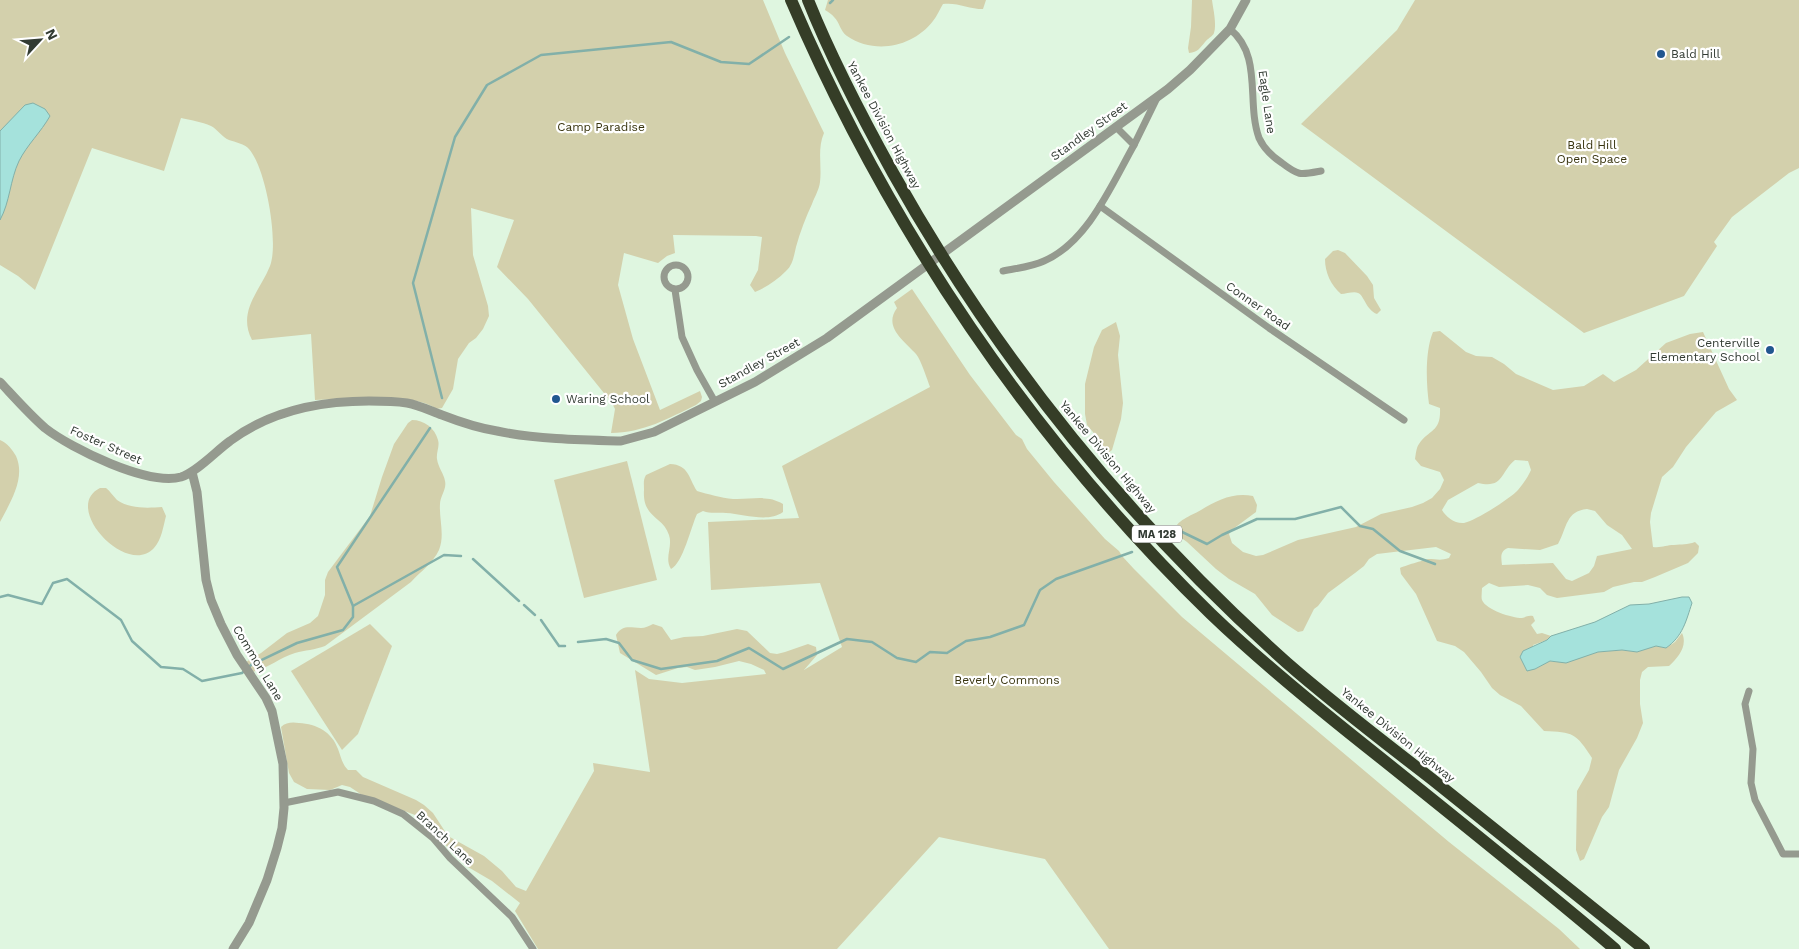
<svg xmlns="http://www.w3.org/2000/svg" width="1799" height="949" font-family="'Work Sans',sans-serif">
	<rect width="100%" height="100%" fill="#dff6e0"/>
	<g fill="#d3d0ac" fill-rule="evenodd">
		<path d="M 0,0 L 763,0 L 785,53 L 824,133 C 817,149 822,166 820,182 C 819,190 815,196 812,204 C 806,217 800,232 796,247 C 794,255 793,265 786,271 C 777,280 767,287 755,292 L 750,285 L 758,270 L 762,237 L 756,236 L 673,235 L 675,253 L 667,256 L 658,263 L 624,253 L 618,285 L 633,339 L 660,410 L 700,391 L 702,397 L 701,401 L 696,405 C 669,418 643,433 611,433 L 615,409 L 612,403 L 528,299 L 497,267 L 514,220 L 471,208 L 473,255 L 488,306 L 489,316 L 483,329 L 476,338 L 469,343 L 458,359 L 453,389 L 442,408 L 436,409 C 419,393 340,399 315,400 L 311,334 L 252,340 C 237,311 260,291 270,266 C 279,243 266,168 249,149 C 245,144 235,142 229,140 C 222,137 217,129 211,126 C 202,122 190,120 181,118 L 164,171 L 92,148 L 35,290 L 18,276 L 0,265 Z"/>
		<path d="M 828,0 L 986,0 L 983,9 C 969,9 957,2 943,4 C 940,9 937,16 933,21 C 913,47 875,55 847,36 C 840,31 840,23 834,17 C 832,14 828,12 825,10 Z"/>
		<path d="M 1192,0 L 1212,0 C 1213,8 1217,25 1214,33 C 1213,36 1207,39 1205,42 C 1200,48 1198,52 1189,53 L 1188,48 L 1191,27 Z"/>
		<path d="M 1415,0 L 1799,0 L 1799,168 L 1789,173 L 1732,217 L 1714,242 L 1717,246 L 1684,296 L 1584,333 L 1301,124 L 1397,30 Z"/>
		<path d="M 1338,250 L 1345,253 L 1367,276 L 1373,285 L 1374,298 L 1381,310 L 1377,314 C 1366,310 1364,295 1358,293 C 1354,291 1346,294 1341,294 C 1331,285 1325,273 1325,259 L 1333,251 Z"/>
		<path d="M 912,289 L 970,375 L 1016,435 L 1022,439 L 1027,449 L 1054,482 L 1105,539 L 1119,551 L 1122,556 L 1134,569 L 1182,617 L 1449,842 L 1559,929 L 1580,949 L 1109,949 L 1045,859 L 939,837 L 837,949 L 538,949 L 515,911 L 520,903 L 492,881 L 468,867 L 415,815 L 362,795 L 350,787 L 342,785 L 330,790 L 307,789 L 294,782 L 289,773 L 281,727 C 286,722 293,722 299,723 C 317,724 332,732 338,749 C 341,757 342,764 348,770 L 356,770 L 363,777 L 416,800 L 424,805 L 433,813 L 448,836 L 484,856 L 502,871 L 516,887 L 526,891 L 594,771 L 593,763 L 650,772 L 635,670 L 649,679 L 682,683 L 766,674 L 764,670 L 751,664 L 739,661 L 715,667 L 695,670 L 687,667 L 678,668 L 656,675 L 620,653 L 616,635 C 623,624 630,628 641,628 C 645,628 649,626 653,624 L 662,627 L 671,640 L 684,637 L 703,636 L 737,629 L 747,631 L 770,653 L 777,654 L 785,652 L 808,644 L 816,647 L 817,655 L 804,670 L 842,647 L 820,583 L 711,590 L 708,522 L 799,518 L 782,466 L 930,387 C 927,379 921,360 916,354 C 904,341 883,327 897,308 L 894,302 Z"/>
		<path d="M 1116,322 L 1120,336 L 1118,355 L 1123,403 L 1121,419 L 1112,450 L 1107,454 L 1098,438 L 1087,425 L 1085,414 L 1085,384 L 1094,347 L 1102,330 Z"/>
		<path d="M 1440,331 L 1466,352 L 1476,356 L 1492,357 L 1504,364 L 1516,374 L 1553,390 L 1584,386 L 1603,374 L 1614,382 L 1636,370 L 1666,343 L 1690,334 L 1703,332 L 1729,389 L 1737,400 L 1716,412 L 1686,447 L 1673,467 L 1662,477 L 1651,513 L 1650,522 L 1653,547 C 1662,548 1666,545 1674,545 C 1682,544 1687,545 1695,542 L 1699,546 L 1698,553 L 1688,563 L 1655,577 L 1642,582 L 1634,582 L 1613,587 L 1604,592 L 1557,598 L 1547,595 L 1540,588 L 1528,585 L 1499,587 L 1489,583 L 1482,588 C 1482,592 1481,597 1482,600 C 1486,610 1512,618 1522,618 C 1526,617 1528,615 1533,616 L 1535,621 L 1531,625 L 1537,634 L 1542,633 L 1551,636 L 1547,640 L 1533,645 L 1535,669 L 1550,661 L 1555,662 L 1598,652 L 1622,650 L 1637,652 L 1656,646 L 1666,648 L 1675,642 L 1682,633 C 1688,646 1678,658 1669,666 L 1648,667 L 1642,672 L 1640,680 L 1640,704 L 1643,723 L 1637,738 L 1619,770 L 1609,807 L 1602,817 L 1584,859 L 1580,861 L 1576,850 L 1577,791 L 1589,770 L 1592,758 C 1576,733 1573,732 1544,731 L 1521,706 L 1500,695 L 1492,688 L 1481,672 L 1464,652 L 1455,646 L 1437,641 L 1416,594 L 1401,574 L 1400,568 C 1404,566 1424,560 1428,559 C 1437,559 1440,561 1449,558 L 1451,554 L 1436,547 L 1377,554 L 1369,559 L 1364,566 L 1355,573 L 1328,593 L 1318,606 L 1314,609 L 1303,631 L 1298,632 L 1272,615 L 1255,594 L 1229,579 L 1216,569 L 1187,542 L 1176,534 L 1172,533 C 1178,519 1189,517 1201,510 C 1217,500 1234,492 1253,496 L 1257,505 L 1256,512 L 1233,529 L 1229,534 L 1232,543 L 1243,552 L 1256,556 L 1263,555 L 1298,540 L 1356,527 L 1381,514 L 1412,507 L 1423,503 L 1432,498 L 1440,489 L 1444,480 L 1440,472 L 1421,466 L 1415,459 C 1416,454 1416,448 1419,444 C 1430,428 1441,433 1440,408 L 1429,404 C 1426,383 1425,351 1433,332 ZM 1515,460 L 1528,461 L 1531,470 C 1528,477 1523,484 1518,490 C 1511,498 1475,521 1464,523 C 1455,524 1446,517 1442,510 L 1448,500 L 1478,483 C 1504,489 1500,472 1515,460 ZM 1587,509 L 1595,511 L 1607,525 L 1622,535 L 1632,549 L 1597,556 L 1594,566 L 1589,573 L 1572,581 L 1566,579 L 1553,563 L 1502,565 C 1501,557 1500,551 1508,548 L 1540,550 L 1558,544 C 1567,527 1566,511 1587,509 Z"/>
		<path d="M 412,420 C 424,420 435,428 438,440 C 440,446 436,453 437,459 C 438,467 444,474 445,481 C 447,489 440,496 440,504 C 439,519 445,535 439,550 C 433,563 420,572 411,582 L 325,646 C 315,650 305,650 295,653 C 279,658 269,668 252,672 L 246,662 L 261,653 L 287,633 L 310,623 L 318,616 L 325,595 L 325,580 L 328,572 L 370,516 L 382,477 L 394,444 L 408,423 Z"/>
		<path d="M 0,440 C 7,443 12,449 16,456 C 26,478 10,503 0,522 Z"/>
		<path d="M 627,461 L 657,580 L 584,598 L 554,480 Z"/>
		<path d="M 670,464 C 689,465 688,477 697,491 C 708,494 721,498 733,499 C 751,500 767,494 783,504 L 783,512 C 768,523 744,514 726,513 C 718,512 711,514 703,511 L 697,514 C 691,527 683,563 671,569 C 664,558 673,547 669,535 C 663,516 642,518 644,490 C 644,484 643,480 646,475 Z"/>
		<path d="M 100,488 L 106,488 C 110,491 113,496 117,500 C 129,509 148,508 162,507 L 166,516 C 163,527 162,539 154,548 C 127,578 61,507 100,488 Z"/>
		<path d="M 370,624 L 392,646 L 358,734 L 342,750 L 291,671 Z"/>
	</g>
	<g fill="#a5e2dc" stroke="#82b0a9">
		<path d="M 33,103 L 45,109 L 50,116 C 41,132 27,145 19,161 C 10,180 10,202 0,220 L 0,131 L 25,105 Z"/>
		<path d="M 1682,597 L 1689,597 L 1692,603 C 1686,621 1683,636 1666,648 L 1656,646 L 1637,652 L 1622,650 L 1598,652 L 1566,663 L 1550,661 L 1535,669 L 1527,671 L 1520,657 L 1523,651 L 1547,640 L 1551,636 L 1595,622 L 1630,605 L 1649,604 Z"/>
	</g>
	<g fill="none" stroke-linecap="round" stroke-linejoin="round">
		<g stroke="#82b0a9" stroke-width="2.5">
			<path d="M 830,3 L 833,0"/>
			<path d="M 442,398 L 413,283 L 455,137 L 487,85 L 541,55 L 671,42 L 721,62 L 749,64 L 789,37"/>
			<path d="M 1178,530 L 1207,544 L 1222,535 L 1257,519 L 1295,519 L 1341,507 L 1360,526 L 1373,529 L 1400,551 L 1435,564"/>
			<path d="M 473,559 L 519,601"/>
			<path d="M 0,597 L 8,595 L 42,604 L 53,583 L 67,579 L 121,620 L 132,641 L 161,667 L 183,669 L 202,681 L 242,673 L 251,665 L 297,643 L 343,630 L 353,617 L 353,606 L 337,567 L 430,428"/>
			<path d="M 524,605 L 535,615"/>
			<path d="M 353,606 L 444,555 L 461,556"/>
			<path d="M 541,620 L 559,646 L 565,646"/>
			<path d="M 578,642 L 606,639 L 619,643 L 632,660 L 661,669 L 717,661 L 749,648 L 783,669 L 847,639 L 872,642 L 897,658 L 916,662 L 930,652 L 947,653 L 966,641 L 990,637 L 1024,625 L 1040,590 L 1056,579 L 1132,552"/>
		</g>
		<g stroke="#959a8f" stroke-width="7">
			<path d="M 1230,29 C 1263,56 1246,102 1259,138 C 1264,149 1273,157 1282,163 C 1299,176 1300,175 1321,171"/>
			<path d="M 1134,145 L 1157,98"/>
			<path d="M 1100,206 L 1269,328 L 1404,420"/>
			<circle cx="676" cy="277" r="12"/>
			<path d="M 1003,271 C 1017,268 1031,267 1044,261 C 1088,242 1112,184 1134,145 L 1116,127"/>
			<path d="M 675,290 L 682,337 L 697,370 L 715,402"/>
			<path d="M 1749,691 L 1745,704 L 1753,749 L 1751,783 L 1755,800 L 1783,854 L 1799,854"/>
			<path d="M 284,803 L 338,792 L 374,801 L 403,814 L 433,838 L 450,858 L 512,917 L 533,949"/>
		</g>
		<g stroke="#959a8f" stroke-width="9">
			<path d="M 0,382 C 15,398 29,414 45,428 C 72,449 148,486 181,477 C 197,472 216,451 230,441 C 270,411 319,401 369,401 C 381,401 394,401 407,403 C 419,405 431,411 442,415 C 460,422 478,428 497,431 C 534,439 582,440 621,441 L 654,432 L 755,382 L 827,338 L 1168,89 L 1190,70 L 1230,29 L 1246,0"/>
			<path d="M 192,472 L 197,492 L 206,580 L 211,600 L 221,624 L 237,655 L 266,698 L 272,711 L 283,764 L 284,808 L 282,828 L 277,848 L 267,880 L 249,923 L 233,949"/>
		</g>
		<g stroke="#353d27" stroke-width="12">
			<path d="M 791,0 C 889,229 1032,440 1211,614 C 1263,664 1320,710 1377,755 C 1457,819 1537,883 1615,949"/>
			<path d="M 808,0 C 832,60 862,117 893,173 C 996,357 1130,523 1287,663 C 1334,704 1384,742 1433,780 C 1503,836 1574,893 1644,949"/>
		</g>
	</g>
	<g fill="#215790" stroke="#fff" stroke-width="2">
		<circle cx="1661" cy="54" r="5"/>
		<circle cx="1770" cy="350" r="5"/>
		<circle cx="556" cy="399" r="5"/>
	</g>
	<g text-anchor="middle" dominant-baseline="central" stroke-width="4.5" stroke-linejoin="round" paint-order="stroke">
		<rect fill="#fff" stroke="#707670" stroke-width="1" x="1132" y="525.5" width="50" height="17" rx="4"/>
		<g font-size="11" font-weight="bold" fill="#323b33">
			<text x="1157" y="534">MA 128</text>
		</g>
		<g font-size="12" fill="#323b33" stroke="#fff" text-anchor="start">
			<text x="1671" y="54">Bald Hill</text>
			<text x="1760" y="343" text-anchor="end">Centerville<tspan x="1760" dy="14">Elementary School</tspan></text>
			<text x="566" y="399">Waring School</text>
		</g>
		<g font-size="12" fill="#323b33" stroke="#fff">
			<text transform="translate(1267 102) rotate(82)">Eagle Lane</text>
			<text transform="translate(884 125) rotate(62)">Yankee Division Highway</text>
			<text transform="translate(1089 131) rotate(-36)">Standley Street</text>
			<text transform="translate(1258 306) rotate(35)">Conner Road</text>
			<text transform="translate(759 363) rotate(-29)">Standley Street</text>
			<text transform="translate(106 445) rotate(24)">Foster Street</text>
			<text transform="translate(1108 457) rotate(50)">Yankee Division Highway</text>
			<text transform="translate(258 663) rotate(59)">Common Lane</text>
			<text transform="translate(1398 735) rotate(39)">Yankee Division Highway</text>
			<text transform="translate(445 838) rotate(43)">Branch Lane</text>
		</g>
		<g font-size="12" fill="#38340e" stroke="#fff">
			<text x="601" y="127">Camp Paradise</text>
			<text x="1592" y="145">Bald Hill<tspan x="1592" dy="14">Open Space</tspan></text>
			<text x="1007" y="680">Beverly Commons</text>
		</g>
	</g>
	<g transform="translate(40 40) rotate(64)" stroke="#ffffff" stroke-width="4" paint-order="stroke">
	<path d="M0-4L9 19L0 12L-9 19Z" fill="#323b33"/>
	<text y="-8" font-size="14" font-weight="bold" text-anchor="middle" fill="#323b33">N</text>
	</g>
</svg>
